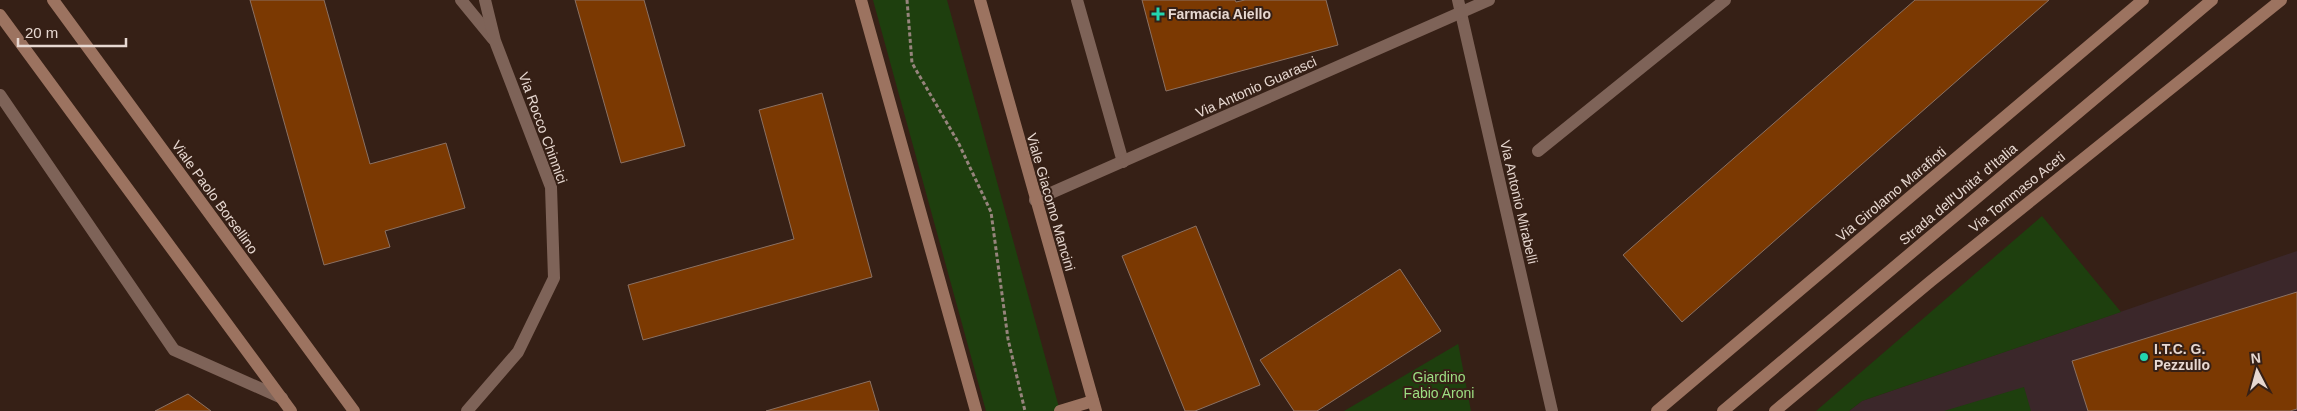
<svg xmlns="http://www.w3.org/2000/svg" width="2297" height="411" font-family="Helvetica,sans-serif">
	<rect width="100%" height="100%" fill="#362016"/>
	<path fill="#3b272a" d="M 2297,251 L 2297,411 L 1849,411 L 1862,401 Z"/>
	<g fill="#1e3f0e">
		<path d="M 873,0 L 947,0 L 1060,411 L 986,411 Z"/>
		<path d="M 2042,216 L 2121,312 L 1862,401 L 1849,411 L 1816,411 Z"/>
		<path d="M 1458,343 L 1471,411 L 1344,411 L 1458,344 Z"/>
		<path d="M 2024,387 L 2031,411 L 1944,411 Z"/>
	</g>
	<g fill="#7b3902" stroke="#8b7163">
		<path d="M 250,0 L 324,0 L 370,164 L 446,143 L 465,208 L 385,231 L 390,247 L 324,265 Z"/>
		<path d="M 575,0 L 644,0 L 685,146 L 621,163 Z"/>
		<path d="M 1142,0 L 1235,0 L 1236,2 L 1245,0 L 1326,0 L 1338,45 L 1166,91 Z"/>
		<path d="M 1915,0 L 2049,0 L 1682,322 L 1623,255 Z"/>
		<path d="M 822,93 L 872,277 L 643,340 L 628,285 L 794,239 L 759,110 Z"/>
		<path d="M 1196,226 L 1260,385 L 1195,411 L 1185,411 L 1122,256 Z"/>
		<path d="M 1400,269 L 1441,331 L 1317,411 L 1294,411 L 1260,360 Z"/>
		<path d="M 2297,292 L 2297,409 L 2290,411 L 2088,411 L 2072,361 Z"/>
		<path d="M 870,381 L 879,411 L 766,411 Z"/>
		<path d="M 188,394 L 211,411 L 155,411 Z"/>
	</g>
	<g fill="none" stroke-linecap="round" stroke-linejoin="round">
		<path stroke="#96847c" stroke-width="3" stroke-dasharray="4 2.5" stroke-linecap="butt" d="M 907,0 L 912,63 L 958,142 L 991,212 L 1008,339 L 1025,411"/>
		<g stroke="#7e6358" stroke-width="12">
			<path d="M 1077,0 L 1123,162"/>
			<path d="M 0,95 L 174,350 L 282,398"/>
			<path d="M 1538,151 L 1725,0"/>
		</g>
		<g stroke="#7e6358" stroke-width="12">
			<path d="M 461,0 L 493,39"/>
			<path d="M 1458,0 L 1552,411"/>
			<path d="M 1035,200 L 1489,0"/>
			<path d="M 467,411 L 518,352 L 554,278 L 551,187 L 495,41 L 485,0"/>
		</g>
		<g stroke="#9c7360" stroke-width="12">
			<path d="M 53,0 L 354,411"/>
			<path d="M 861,0 L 976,411"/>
			<path d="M 980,0 L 1096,411"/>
			<path d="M 0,15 L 291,411"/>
			<path d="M 1060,411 L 1093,401"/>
			<path d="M 1657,411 L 2143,0"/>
			<path d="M 1723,411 L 2212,0"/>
			<path d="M 1775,411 L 1931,281 L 2281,0"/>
		</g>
	</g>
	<g fill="#23d5af" stroke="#362016" stroke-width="2">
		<path d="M1155.5 6.5h5v5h5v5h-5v5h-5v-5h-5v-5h5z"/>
		<circle cx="2144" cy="357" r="5"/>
	</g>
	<g text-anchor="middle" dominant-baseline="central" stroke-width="4" stroke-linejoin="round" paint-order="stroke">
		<g font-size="14" font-weight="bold" fill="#e7d8d1" stroke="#362016" text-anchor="start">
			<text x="1168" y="14">Farmacia Aiello</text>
			<text x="2154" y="349">I.T.C. G.<tspan x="2154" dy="16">Pezzullo</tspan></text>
		</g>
		<g font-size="14" fill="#e7d8d1" stroke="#362016">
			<text transform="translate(1256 87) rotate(-24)">Via Antonio Guarasci</text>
			<text transform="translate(543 128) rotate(70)">Via Rocco Chinnici</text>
			<text transform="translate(2017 192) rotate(-39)">Via Tommaso Aceti</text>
			<text transform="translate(1891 194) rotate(-40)">Via Girolamo Marafioti</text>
			<text transform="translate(1958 194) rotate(-40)">Strada dell'Unita' d'Italia</text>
			<text transform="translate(215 197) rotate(54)">Viale Paolo Borsellino</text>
			<text transform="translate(1051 202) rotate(74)">Viale Giacomo Mancini</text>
			<text transform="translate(1519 202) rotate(77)">Via Antonio Mirabelli</text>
		</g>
		<g font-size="14" fill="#9dde82" stroke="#362016">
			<text x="1439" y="377">Giardino<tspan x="1439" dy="16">Fabio Aroni</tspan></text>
		</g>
	</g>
	<g transform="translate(2257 371) rotate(354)" stroke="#362016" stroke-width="4" paint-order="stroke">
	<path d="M0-4L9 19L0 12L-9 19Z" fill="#e7d8d1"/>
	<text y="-8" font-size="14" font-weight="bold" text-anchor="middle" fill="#e7d8d1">N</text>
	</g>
	<path d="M18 38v8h108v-8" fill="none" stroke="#e7d8d1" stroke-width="2.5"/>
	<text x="25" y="38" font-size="15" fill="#e7d8d1" stroke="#362016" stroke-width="4" paint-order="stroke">20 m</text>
</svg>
